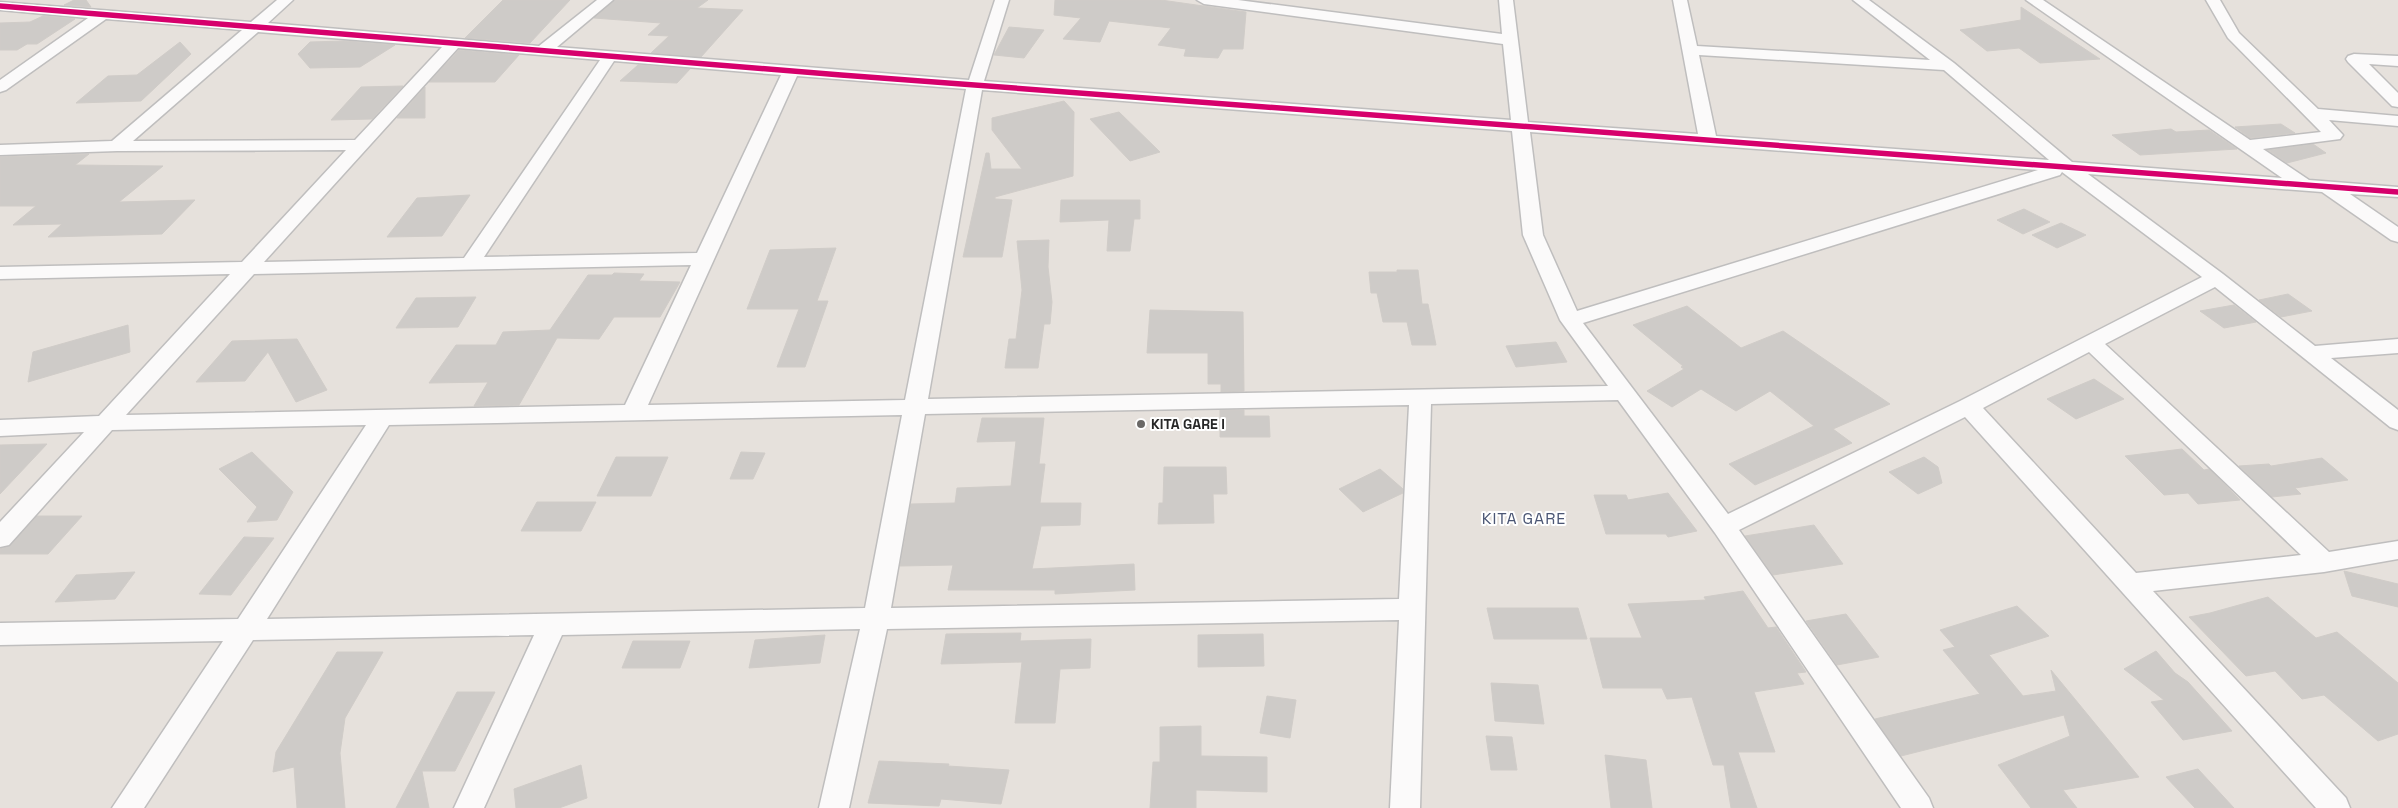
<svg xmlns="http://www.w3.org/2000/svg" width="2398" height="808" font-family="'Space Grotesk',sans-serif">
	<rect width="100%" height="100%" fill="#e6e1dc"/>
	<g fill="#cecbc8" stroke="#d0ccc8">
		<path d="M 74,0 L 86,0 L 91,7 L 64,5 Z"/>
		<path d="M 503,0 L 570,0 L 530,43 L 465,38 Z"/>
		<path d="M 615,0 L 708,0 L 697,8 L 743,10 L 701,57 L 651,53 L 669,36 L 648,35 L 661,23 L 594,18 Z"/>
		<path d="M 1055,0 L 1161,0 L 1246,12 L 1243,49 L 1223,49 L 1218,58 L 1184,56 L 1186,49 L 1158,45 L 1171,28 L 1109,21 L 1100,42 L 1063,39 L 1081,18 L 1054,15 Z"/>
		<path d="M 2021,7 L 2100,59 L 2040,63 L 2019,48 L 1987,51 L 1960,30 L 2021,20 Z"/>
		<path d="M 43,16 L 75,19 L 37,44 L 27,44 L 17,50 L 0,50 L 0,23 L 30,22 Z"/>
		<path d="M 1009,27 L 1044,30 L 1024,58 L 994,55 Z"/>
		<path d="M 344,41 L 395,45 L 360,67 L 310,68 L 298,54 L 310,42 Z"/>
		<path d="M 180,42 L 191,54 L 141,101 L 76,103 L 108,76 L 137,75 Z"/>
		<path d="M 459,50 L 519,55 L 495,82 L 429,82 Z"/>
		<path d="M 638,65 L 690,69 L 677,83 L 620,81 Z"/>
		<path d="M 403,86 L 372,119 L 331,120 L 361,87 Z"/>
		<path d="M 425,87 L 425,118 L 397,118 Z"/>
		<path d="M 1064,101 L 1074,112 L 1073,176 L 995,197 L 995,199 L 1012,200 L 1002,257 L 963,257 L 986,153 L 989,153 L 991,169 L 1022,169 L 992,130 L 992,118 Z"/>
		<path d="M 1119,112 L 1160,152 L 1130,161 L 1090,119 Z"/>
		<path d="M 2281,124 L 2295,133 L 2250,138 L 2235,127 Z"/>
		<path d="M 2171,129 L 2176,132 L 2209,130 L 2237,149 L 2140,155 L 2112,135 Z"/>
		<path d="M 2313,144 L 2326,153 L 2287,163 L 2268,150 Z"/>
		<path d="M 89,154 L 75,165 L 163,166 L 119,202 L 195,200 L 162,234 L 48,237 L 62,224 L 13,225 L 36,206 L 0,206 L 0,157 Z"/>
		<path d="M 470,195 L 442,236 L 387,237 L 417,198 Z"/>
		<path d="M 1061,200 L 1140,200 L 1140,219 L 1134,219 L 1130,251 L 1107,251 L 1109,220 L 1060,222 Z"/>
		<path d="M 2024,209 L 2050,222 L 2023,234 L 1997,220 Z"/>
		<path d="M 2061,223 L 2086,235 L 2057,248 L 2032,235 Z"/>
		<path d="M 1049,240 L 1048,267 L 1052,302 L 1050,324 L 1044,324 L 1038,368 L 1005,368 L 1009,339 L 1016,339 L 1022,290 L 1017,241 Z"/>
		<path d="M 836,248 L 817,301 L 828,301 L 805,367 L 777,367 L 799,309 L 747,309 L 770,250 Z"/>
		<path d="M 1397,270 L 1418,270 L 1422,304 L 1428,304 L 1436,345 L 1412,345 L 1407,322 L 1383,322 L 1377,293 L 1371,293 L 1369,272 L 1397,272 Z"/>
		<path d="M 614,273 L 644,274 L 639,281 L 680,282 L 660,317 L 614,317 L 599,339 L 557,338 L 519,405 L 474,406 L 488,382 L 429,383 L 456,345 L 496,345 L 503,332 L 550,330 L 588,275 L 612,275 Z"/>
		<path d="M 2288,294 L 2312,311 L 2281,317 L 2259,300 Z"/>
		<path d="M 476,297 L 458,327 L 396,328 L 416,298 Z"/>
		<path d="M 2234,305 L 2256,322 L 2224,328 L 2200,311 Z"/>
		<path d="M 1687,306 L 1741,348 L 1783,331 L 1890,404 L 1833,429 L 1852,443 L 1755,485 L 1729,464 L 1814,426 L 1770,391 L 1736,411 L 1701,389 L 1672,407 L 1647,391 L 1684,369 L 1681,367 L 1683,366 L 1633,325 Z"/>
		<path d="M 1150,310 L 1243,312 L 1244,391 L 1221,392 L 1221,384 L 1208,384 L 1208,353 L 1147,353 Z"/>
		<path d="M 128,325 L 130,352 L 28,382 L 33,352 Z"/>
		<path d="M 297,339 L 327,390 L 296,402 L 268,352 L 245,381 L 196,382 L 232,341 Z"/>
		<path d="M 1556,342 L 1567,362 L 1516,367 L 1506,346 Z"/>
		<path d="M 2094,379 L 2124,399 L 2076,419 L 2047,399 Z"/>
		<path d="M 1220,410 L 1244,410 L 1244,416 L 1269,416 L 1270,437 L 1220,437 Z"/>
		<path d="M 982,418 L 1044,418 L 1039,464 L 1045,464 L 1040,503 L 1081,503 L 1080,525 L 1041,526 L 1032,569 L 1134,564 L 1135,590 L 1055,594 L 1055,590 L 948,590 L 953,565 L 900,566 L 911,504 L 955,503 L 957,488 L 1011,486 L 1016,441 L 977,442 Z"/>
		<path d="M 47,444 L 0,494 L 0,445 Z"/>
		<path d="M 2182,449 L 2204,470 L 2209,469 L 2240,500 L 2198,504 L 2188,493 L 2164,495 L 2125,456 Z"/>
		<path d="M 252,452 L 293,492 L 277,520 L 247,522 L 257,507 L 219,469 Z"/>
		<path d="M 741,452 L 765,453 L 753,479 L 730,479 Z"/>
		<path d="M 616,457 L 668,457 L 651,496 L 597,496 Z"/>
		<path d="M 1924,457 L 1938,467 L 1942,483 L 1918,494 L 1889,472 Z"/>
		<path d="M 2322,458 L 2348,480 L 2295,488 L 2301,494 L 2272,497 L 2239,466 L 2269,464 L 2271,466 Z"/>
		<path d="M 1164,467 L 1226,467 L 1227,494 L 1213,494 L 1214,523 L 1158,524 L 1159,503 L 1163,503 Z"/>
		<path d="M 1380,469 L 1403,489 L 1403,493 L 1363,512 L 1339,489 Z"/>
		<path d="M 1668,493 L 1697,531 L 1668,537 L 1666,534 L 1606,534 L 1594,495 L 1626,495 L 1628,500 Z"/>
		<path d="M 537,502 L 596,502 L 581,531 L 521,531 Z"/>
		<path d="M 37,516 L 82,516 L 48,554 L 0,554 L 0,549 L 10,546 Z"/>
		<path d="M 1814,525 L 1843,564 L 1773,575 L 1745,536 Z"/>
		<path d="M 244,537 L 274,538 L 231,595 L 199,594 Z"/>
		<path d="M 2344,571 L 2398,584 L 2398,607 L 2352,596 Z"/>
		<path d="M 135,572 L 115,599 L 55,602 L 76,575 Z"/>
		<path d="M 1743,591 L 1768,628 L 1776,627 L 1806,672 L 1797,673 L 1804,684 L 1754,692 L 1775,752 L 1738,752 L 1757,808 L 1731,808 L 1724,765 L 1713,765 L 1692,697 L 1667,699 L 1662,688 L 1603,688 L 1590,638 L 1642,638 L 1628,604 L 1706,600 L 1704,597 Z"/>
		<path d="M 2268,597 L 2316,638 L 2337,632 L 2398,683 L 2398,734 L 2378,741 L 2324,695 L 2302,699 L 2275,671 L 2246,676 L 2189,617 L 2210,613 Z"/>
		<path d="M 2017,606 L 2049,636 L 1989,655 L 2023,696 L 2056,691 L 2051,670 L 2139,777 L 2063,790 L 2077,808 L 2031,808 L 1998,765 L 2070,736 L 2064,715 L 1901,756 L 1875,719 L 1980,694 L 1943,650 L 1955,647 L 1940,630 Z"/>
		<path d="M 1487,608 L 1578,608 L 1587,639 L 1494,639 Z"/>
		<path d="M 1846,614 L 1879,657 L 1837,665 L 1806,621 Z"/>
		<path d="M 1021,633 L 1020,641 L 1091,639 L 1090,668 L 1060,669 L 1055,723 L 1015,723 L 1022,662 L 941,664 L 946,634 Z"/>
		<path d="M 1263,634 L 1264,666 L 1198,667 L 1198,635 Z"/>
		<path d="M 825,635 L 820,663 L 749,668 L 755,640 Z"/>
		<path d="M 633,641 L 690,641 L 680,668 L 622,668 Z"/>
		<path d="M 2156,651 L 2175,673 L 2188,682 L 2232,731 L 2183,740 L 2151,702 L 2164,700 L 2124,669 Z"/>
		<path d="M 337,652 L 383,652 L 345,718 L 340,753 L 345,808 L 297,808 L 294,767 L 273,772 L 276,752 Z"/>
		<path d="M 1491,683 L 1538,685 L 1544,724 L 1495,721 Z"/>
		<path d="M 457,692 L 495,692 L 455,771 L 422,771 L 429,808 L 396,808 Z"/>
		<path d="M 1267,696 L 1296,700 L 1290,738 L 1260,733 Z"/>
		<path d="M 1201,726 L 1201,756 L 1267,757 L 1267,792 L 1196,790 L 1196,808 L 1150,808 L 1153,762 L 1160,762 L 1160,727 Z"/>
		<path d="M 1486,736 L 1512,737 L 1517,770 L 1491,770 Z"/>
		<path d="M 1605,755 L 1646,760 L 1652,808 L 1611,808 Z"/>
		<path d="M 879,761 L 949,764 L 948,766 L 1009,770 L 1001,804 L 941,799 L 939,806 L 868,803 Z"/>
		<path d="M 581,765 L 587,798 L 559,808 L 516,808 L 514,789 Z"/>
		<path d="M 2198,769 L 2234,808 L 2195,808 L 2166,777 Z"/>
	</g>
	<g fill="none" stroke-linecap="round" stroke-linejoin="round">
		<defs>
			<g id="minor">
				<path d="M 277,0 L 293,0 L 268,23 L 539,46 L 597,0 L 613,0 L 557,47 L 969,80 L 995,0 L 1009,0 L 984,81 L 1511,120 L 1503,44 L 1204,4 L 1197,0 L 1238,0 L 1502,34 L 1499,0 L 1513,0 L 1528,122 L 1698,134 L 1673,0 L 1687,0 L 1697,46 L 1930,60 L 1853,0 L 1869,0 L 1954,63 L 2072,162 L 2282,178 L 2026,0 L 2043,0 L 2250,140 L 2321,132 L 2228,38 L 2206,0 L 2220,0 L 2239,33 L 2318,109 L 2398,116 L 2398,126 L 2329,120 L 2343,135 L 2340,139 L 2263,149 L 2309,180 L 2398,187 L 2398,197 L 2350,194 L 2398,227 L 2398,242 L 2391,240 L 2322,192 L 2088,174 L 2223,274 L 2315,346 L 2398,339 L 2398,353 L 2331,358 L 2398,410 L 2398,430 L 2390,427 L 2215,287 L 2105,344 L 2329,552 L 2398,541 L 2398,559 L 2324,572 L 2153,591 L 2346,798 L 2350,808 L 2316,808 L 1965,417 L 1739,530 L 1929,798 L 1933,808 L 1901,808 L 1715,533 L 1618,400 L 1431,404 L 1420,808 L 1390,808 L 1399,620 L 887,629 L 849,808 L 819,808 L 860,629 L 562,635 L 484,808 L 454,808 L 534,635 L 253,640 L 144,808 L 112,808 L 223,641 L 0,645 L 0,623 L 238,619 L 366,425 L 112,430 L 9,545 L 0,547 L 0,522 L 84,432 L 0,436 L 0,420 L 99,416 L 230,274 L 0,279 L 0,267 L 242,262 L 346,150 L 117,151 L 0,155 L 0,145 L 112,141 L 242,30 L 106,19 L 6,90 L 0,92 L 0,80 L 88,18 L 0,10 L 0,2 L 251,22 ZM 258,32 L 442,47 L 355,140 L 133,141 ZM 458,48 L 600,60 L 464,258 L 264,262 ZM 1699,55 L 1944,70 L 2049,160 L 1716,136 ZM 614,61 L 781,75 L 697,253 L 484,257 ZM 797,76 L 966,89 L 905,400 L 648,405 ZM 982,90 L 1512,131 L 1523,235 L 1560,320 L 1608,386 L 928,399 ZM 1530,132 L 2038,170 L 1577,311 L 1543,235 ZM 2062,172 L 2202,277 L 1960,401 L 1728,514 L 1583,323 L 2060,175 ZM 691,265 L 625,405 L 126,415 L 254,274 ZM 2089,352 L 2301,555 L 2136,573 L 1983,408 ZM 1409,405 L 1399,599 L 891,608 L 925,414 ZM 902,415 L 865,608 L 267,619 L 389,425 Z"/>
				<path d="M 2354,54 L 2398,56 L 2398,66 L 2369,64 L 2398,93 L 2398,107 L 2392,106 L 2348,62 L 2346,59 L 2348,56 Z"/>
			</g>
		</defs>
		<use href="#minor" stroke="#bfbebe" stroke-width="3"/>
		<use href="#minor" fill="#fbfafa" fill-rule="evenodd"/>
		<defs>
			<path id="cycleway" d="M 0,6 L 841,75 L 2398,192"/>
		</defs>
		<use href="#cycleway" stroke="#fff" stroke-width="8"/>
		<use href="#cycleway" stroke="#d6006c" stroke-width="5.5"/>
	</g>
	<circle fill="#6a6866" stroke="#fff" stroke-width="2" cx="1141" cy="424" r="5"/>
	<g text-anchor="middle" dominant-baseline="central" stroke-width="4" stroke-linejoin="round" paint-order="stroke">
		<g font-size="14" font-weight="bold" fill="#272727" stroke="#fff" text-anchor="start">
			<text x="1151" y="424">KITA GARE I</text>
		</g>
		<g font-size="16" letter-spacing="1" fill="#4b5674" stroke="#fff">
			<text x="1524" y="518">KITA GARE</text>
		</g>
	</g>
</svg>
